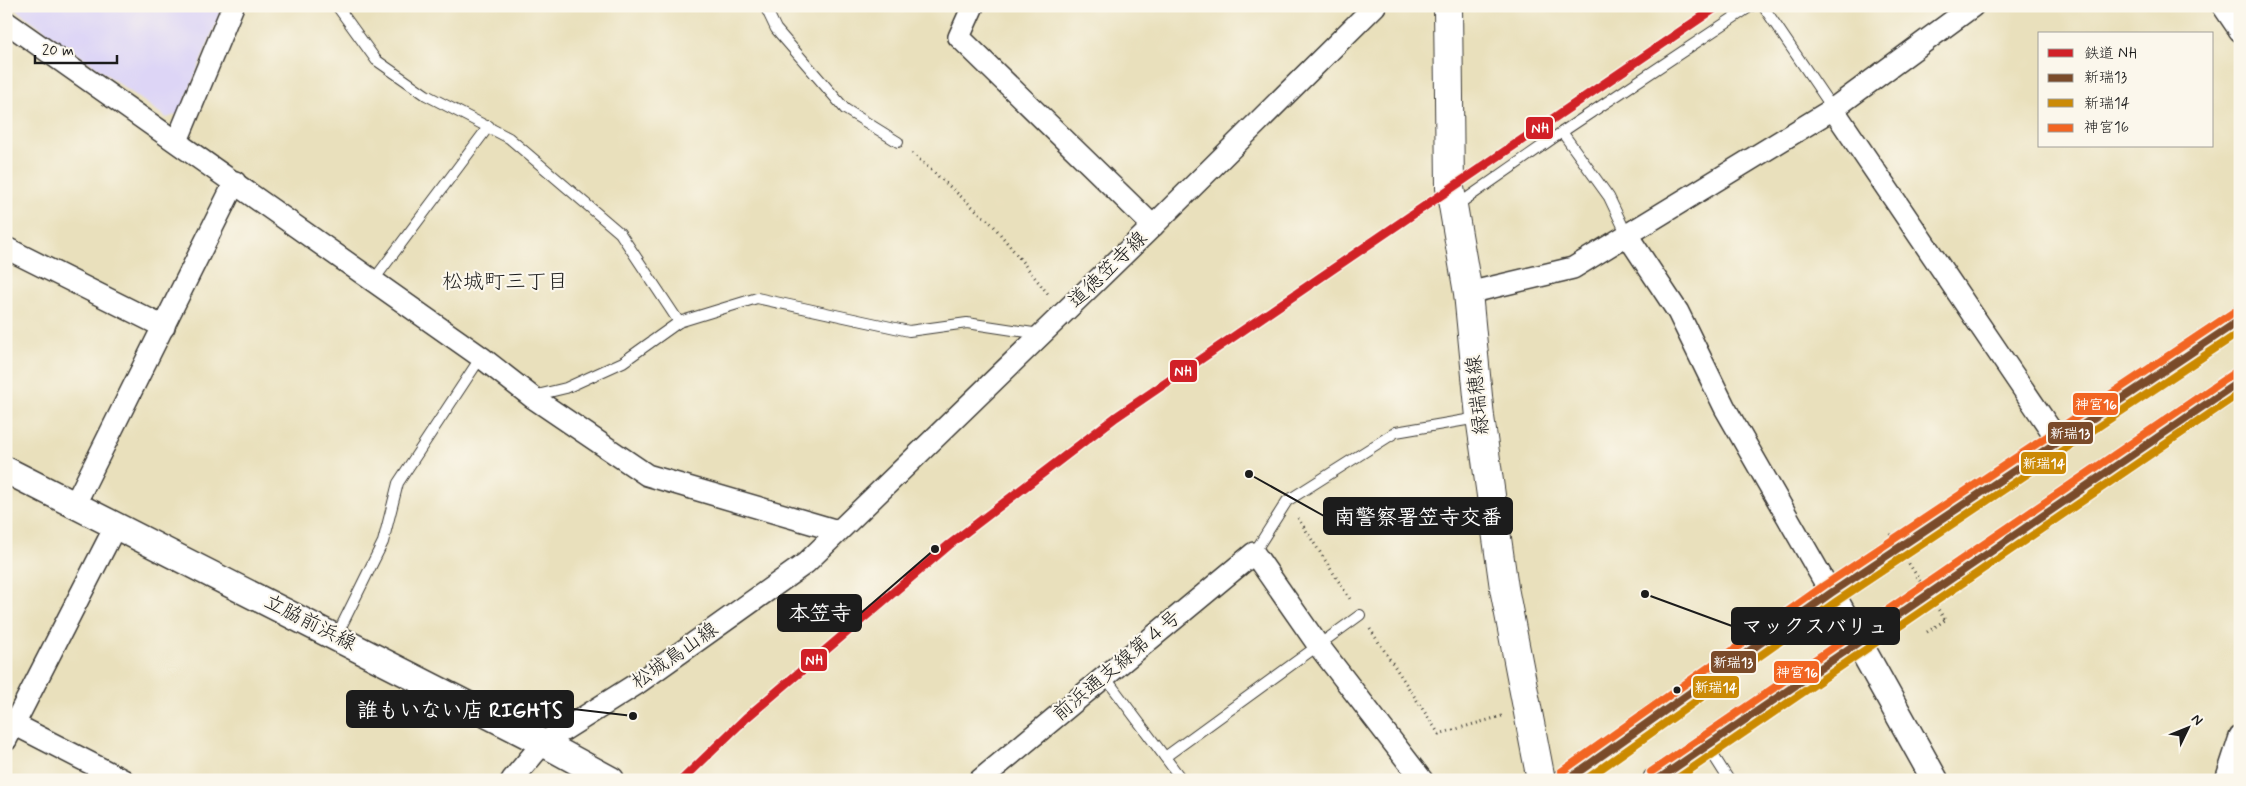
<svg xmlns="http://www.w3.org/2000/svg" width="2246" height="786" font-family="Mynerve,'Klee One',sans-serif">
	<rect width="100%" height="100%" fill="#fbf7ec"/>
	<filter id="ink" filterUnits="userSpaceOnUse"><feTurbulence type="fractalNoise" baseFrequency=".02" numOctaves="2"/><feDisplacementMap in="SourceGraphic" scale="10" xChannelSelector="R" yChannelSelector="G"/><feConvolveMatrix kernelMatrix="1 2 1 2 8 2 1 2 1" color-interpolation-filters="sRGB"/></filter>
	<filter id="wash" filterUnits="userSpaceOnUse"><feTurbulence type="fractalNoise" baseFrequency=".0096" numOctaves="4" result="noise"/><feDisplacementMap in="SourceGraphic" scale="20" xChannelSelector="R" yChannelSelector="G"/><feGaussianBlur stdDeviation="1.12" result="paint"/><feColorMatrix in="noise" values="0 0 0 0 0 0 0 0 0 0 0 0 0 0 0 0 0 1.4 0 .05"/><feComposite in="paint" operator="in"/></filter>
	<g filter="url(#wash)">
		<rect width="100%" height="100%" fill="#e9e0bc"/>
		<path fill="#ddd5f6" d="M 11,6 L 223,6 L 180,113 L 167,118 Z"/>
	</g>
	<g filter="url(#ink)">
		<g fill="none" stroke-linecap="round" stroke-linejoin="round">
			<defs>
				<g id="service">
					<path d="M 337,6 L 376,60 L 426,95 L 509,138 L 620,233 L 679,322"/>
					<path d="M 765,6 L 776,29 L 845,109 L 898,142"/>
					<path d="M 1763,6 L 1833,109"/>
					<path d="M 1562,132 L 1609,197 L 1627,235"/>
					<path d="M 1456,206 L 1562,132 L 1751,6"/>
					<path d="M 373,281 L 489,126"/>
					<path d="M 533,396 L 566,388 L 623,362 L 679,322 L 757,298 L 909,331 L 967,323 L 1040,334"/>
					<path d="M 1254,553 L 1287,501 L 1396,432 L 1478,418"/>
					<path d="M 336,637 L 383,542 L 398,483 L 481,357"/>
					<path d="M 1105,677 L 1182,780"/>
					<path d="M 1708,747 L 1729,780"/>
					<path d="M 1165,757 L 1360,615"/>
				</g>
				<g id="minor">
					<path d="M 973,6 L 959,37 L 1153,226"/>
					<path d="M 2223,6 L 2240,31"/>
					<path d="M 6,22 L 481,357 L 532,397 L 647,475 L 838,531"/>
					<path d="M 1833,109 L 2059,442"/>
					<path d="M 177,141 L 233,6"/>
					<path d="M 1627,235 L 1678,312 L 1725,408 L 1831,593"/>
					<path d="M 6,248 L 164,327"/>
					<path d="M 1468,293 L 1573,268 L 1833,109 L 1973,6"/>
					<path d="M 75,504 L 235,182"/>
					<path d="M 6,720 L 123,780"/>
					<path d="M 6,740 L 116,525"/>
					<path d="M 512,780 L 543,743 L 638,683 L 806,563 L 1153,226 L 1375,6"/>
					<path d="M 980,780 L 1254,553 L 1318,645 L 1422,780"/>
					<path d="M 2226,780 L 2240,737"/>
				</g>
				<g id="tertiary">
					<path d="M 6,470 L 543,743 L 611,780"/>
					<path d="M 1831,593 L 1935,780"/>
				</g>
				<path id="secondary" d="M 1448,6 L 1450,188 L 1468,293 L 1480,417 L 1504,588 L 1541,780"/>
				<g id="primary">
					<path d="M 1567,780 L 1831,593 L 2240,320"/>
					<path d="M 1657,780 L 2240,381"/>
				</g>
			</defs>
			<use href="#service" stroke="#3b3934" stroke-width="12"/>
			<use href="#minor" stroke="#3b3934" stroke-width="24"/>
			<use href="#tertiary" stroke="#3b3934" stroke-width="29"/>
			<use href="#secondary" stroke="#3b3934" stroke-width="30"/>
			<use href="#primary" stroke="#3b3934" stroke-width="30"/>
			<g stroke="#3b3934" stroke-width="3" stroke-dasharray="1 4" stroke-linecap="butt">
				<path d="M 912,153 L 993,225 L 1048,294"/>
				<path d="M 1298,518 L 1350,599"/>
				<path d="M 1370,629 L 1439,734 L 1502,716"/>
				<path d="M 1927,632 L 1945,620"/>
			</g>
			<use href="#service" stroke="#fff" stroke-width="10"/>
			<use href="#minor" stroke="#fff" stroke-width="21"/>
			<use href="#tertiary" stroke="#fff" stroke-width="26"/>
			<use href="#secondary" stroke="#fff" stroke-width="28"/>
			<use href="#primary" stroke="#fff" stroke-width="28"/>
			<path stroke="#3b3934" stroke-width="3" stroke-dasharray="1 4" stroke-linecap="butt" d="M 1890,534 L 1945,620"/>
			<defs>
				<g id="bus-1">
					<path d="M 1567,780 L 1831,593 L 2240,320"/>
					<path d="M 1657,780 L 2240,381"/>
				</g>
				<g id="bus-2">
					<path d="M 1585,780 L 1837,601 L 2240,332"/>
					<path d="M 1675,780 L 2240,393"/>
				</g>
				<g id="bus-3">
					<path d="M 1561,772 L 1825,585 L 2234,312"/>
					<path d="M 1651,772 L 2234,373"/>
				</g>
			</defs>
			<use href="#bus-1" stroke="#fbf7ec" stroke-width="11"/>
			<use href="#bus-2" stroke="#fbf7ec" stroke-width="11"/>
			<use href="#bus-3" stroke="#fbf7ec" stroke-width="11"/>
			<use href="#bus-1" stroke="#7a4b2a" stroke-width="8"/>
			<use href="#bus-2" stroke="#cb8a06" stroke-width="8"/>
			<use href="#bus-3" stroke="#f26522" stroke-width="8"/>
			<defs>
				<path id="rail-1" d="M 682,780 L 746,718 L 949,545 L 1116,417 L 1718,6"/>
			</defs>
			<use href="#rail-1" stroke="#fbf7ec" stroke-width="12"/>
			<use href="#rail-1" stroke="#d12027" stroke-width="9"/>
		</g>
	</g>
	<circle fill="#1c1c1c" stroke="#fbf7ec" stroke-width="2" cx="1677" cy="690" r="4.5"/>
	<g text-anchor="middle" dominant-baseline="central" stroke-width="4.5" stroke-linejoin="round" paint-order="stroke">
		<g font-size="20" fill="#1c1c1c" stroke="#fbf7ec">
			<text transform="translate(1108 270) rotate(-44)">道徳笠寺線</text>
			<text transform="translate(1478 395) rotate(-96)">緑瑞穂線</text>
			<text transform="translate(310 623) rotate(27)">立脇前浜線</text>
			<text transform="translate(675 656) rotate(-35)">松城鳥山線</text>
			<text transform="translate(1117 666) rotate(-40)">前浜通支線第４号</text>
		</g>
		<g font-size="21" fill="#1c1c1c" stroke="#fbf7ec">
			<text x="505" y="282">松城町三丁目</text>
		</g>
	</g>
	<path fill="none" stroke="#1c1c1c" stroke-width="2" d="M1249 474L1324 516M935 549L861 613M1645 594L1732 626M633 716L573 709"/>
	<g fill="#1c1c1c" stroke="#fbf7ec" stroke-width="2">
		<circle cx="1249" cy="474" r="5"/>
		<circle cx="935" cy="549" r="5"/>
		<circle cx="1645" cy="594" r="5"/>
		<circle cx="633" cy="716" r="5"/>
	</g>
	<g fill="#1c1c1c" stroke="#1c1c1c" stroke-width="2">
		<rect x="1324" y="498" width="188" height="36" rx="5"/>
		<rect x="778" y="595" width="83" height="36" rx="5"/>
		<rect x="1732" y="608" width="167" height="36" rx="5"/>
		<rect x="347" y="691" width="226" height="36" rx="5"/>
	</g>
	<g font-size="21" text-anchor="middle" font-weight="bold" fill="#fff">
		<text x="1418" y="524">南警察署笠寺交番</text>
		<text x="820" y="620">本笠寺</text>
		<text x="1815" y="633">マックスバリュ</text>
		<text x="460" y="717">誰もいない店 RIGHTS</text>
	</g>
	<g stroke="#fbf7ec" stroke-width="2">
		<rect x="1525" y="116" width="29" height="24" rx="5" fill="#d12027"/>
		<rect x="1169" y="359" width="29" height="24" rx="5" fill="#d12027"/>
		<rect x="2072" y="392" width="47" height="24" rx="5" fill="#f26522"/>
		<rect x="2047" y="421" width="47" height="24" rx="5" fill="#7a4b2a"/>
		<rect x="2020" y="451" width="47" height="24" rx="5" fill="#cb8a06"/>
		<rect x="800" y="648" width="28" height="24" rx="5" fill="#d12027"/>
		<rect x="1710" y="650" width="47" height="24" rx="5" fill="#7a4b2a"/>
		<rect x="1773" y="660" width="47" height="24" rx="5" fill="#f26522"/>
		<rect x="1692" y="675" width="48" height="24" rx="5" fill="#cb8a06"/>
	</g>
	<g font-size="14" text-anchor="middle" font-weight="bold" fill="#fff">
		<text x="1540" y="133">NH</text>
		<text x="1183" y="376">NH</text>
		<text x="2096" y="409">神宮16</text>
		<text x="2070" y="438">新瑞13</text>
		<text x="2044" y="468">新瑞14</text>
		<text x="814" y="665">NH</text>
		<text x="1733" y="667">新瑞13</text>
		<text x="1797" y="677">神宮16</text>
		<text x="1716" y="692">新瑞14</text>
	</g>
	<rect width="2246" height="786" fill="none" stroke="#fbf7ec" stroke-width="25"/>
	<rect x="2038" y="32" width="175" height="115" fill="#fbf7ec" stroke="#a29f99"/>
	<rect x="2048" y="49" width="25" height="8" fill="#d12027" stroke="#a29f99"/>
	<text x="2084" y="58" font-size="15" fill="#1c1c1c">鉄道 NH</text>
	<rect x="2048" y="74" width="25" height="8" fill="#7a4b2a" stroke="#a29f99"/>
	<text x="2084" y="82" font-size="15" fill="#1c1c1c">新瑞13</text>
	<rect x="2048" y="99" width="25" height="8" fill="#cb8a06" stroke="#a29f99"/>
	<text x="2084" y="108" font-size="15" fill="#1c1c1c">新瑞14</text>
	<rect x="2048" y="124" width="25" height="8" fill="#f26522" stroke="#a29f99"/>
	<text x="2084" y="132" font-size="15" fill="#1c1c1c">神宮16</text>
	<g transform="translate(2188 728) rotate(47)" stroke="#fbf7ec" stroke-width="4" paint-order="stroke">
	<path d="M0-4L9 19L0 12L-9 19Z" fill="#1c1c1c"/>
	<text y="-8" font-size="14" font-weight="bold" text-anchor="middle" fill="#1c1c1c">N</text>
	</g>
	<path d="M35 55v8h82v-8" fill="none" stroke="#1c1c1c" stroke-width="2.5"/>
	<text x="42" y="55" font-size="15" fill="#1c1c1c" stroke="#fbf7ec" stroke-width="4" paint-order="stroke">20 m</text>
</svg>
